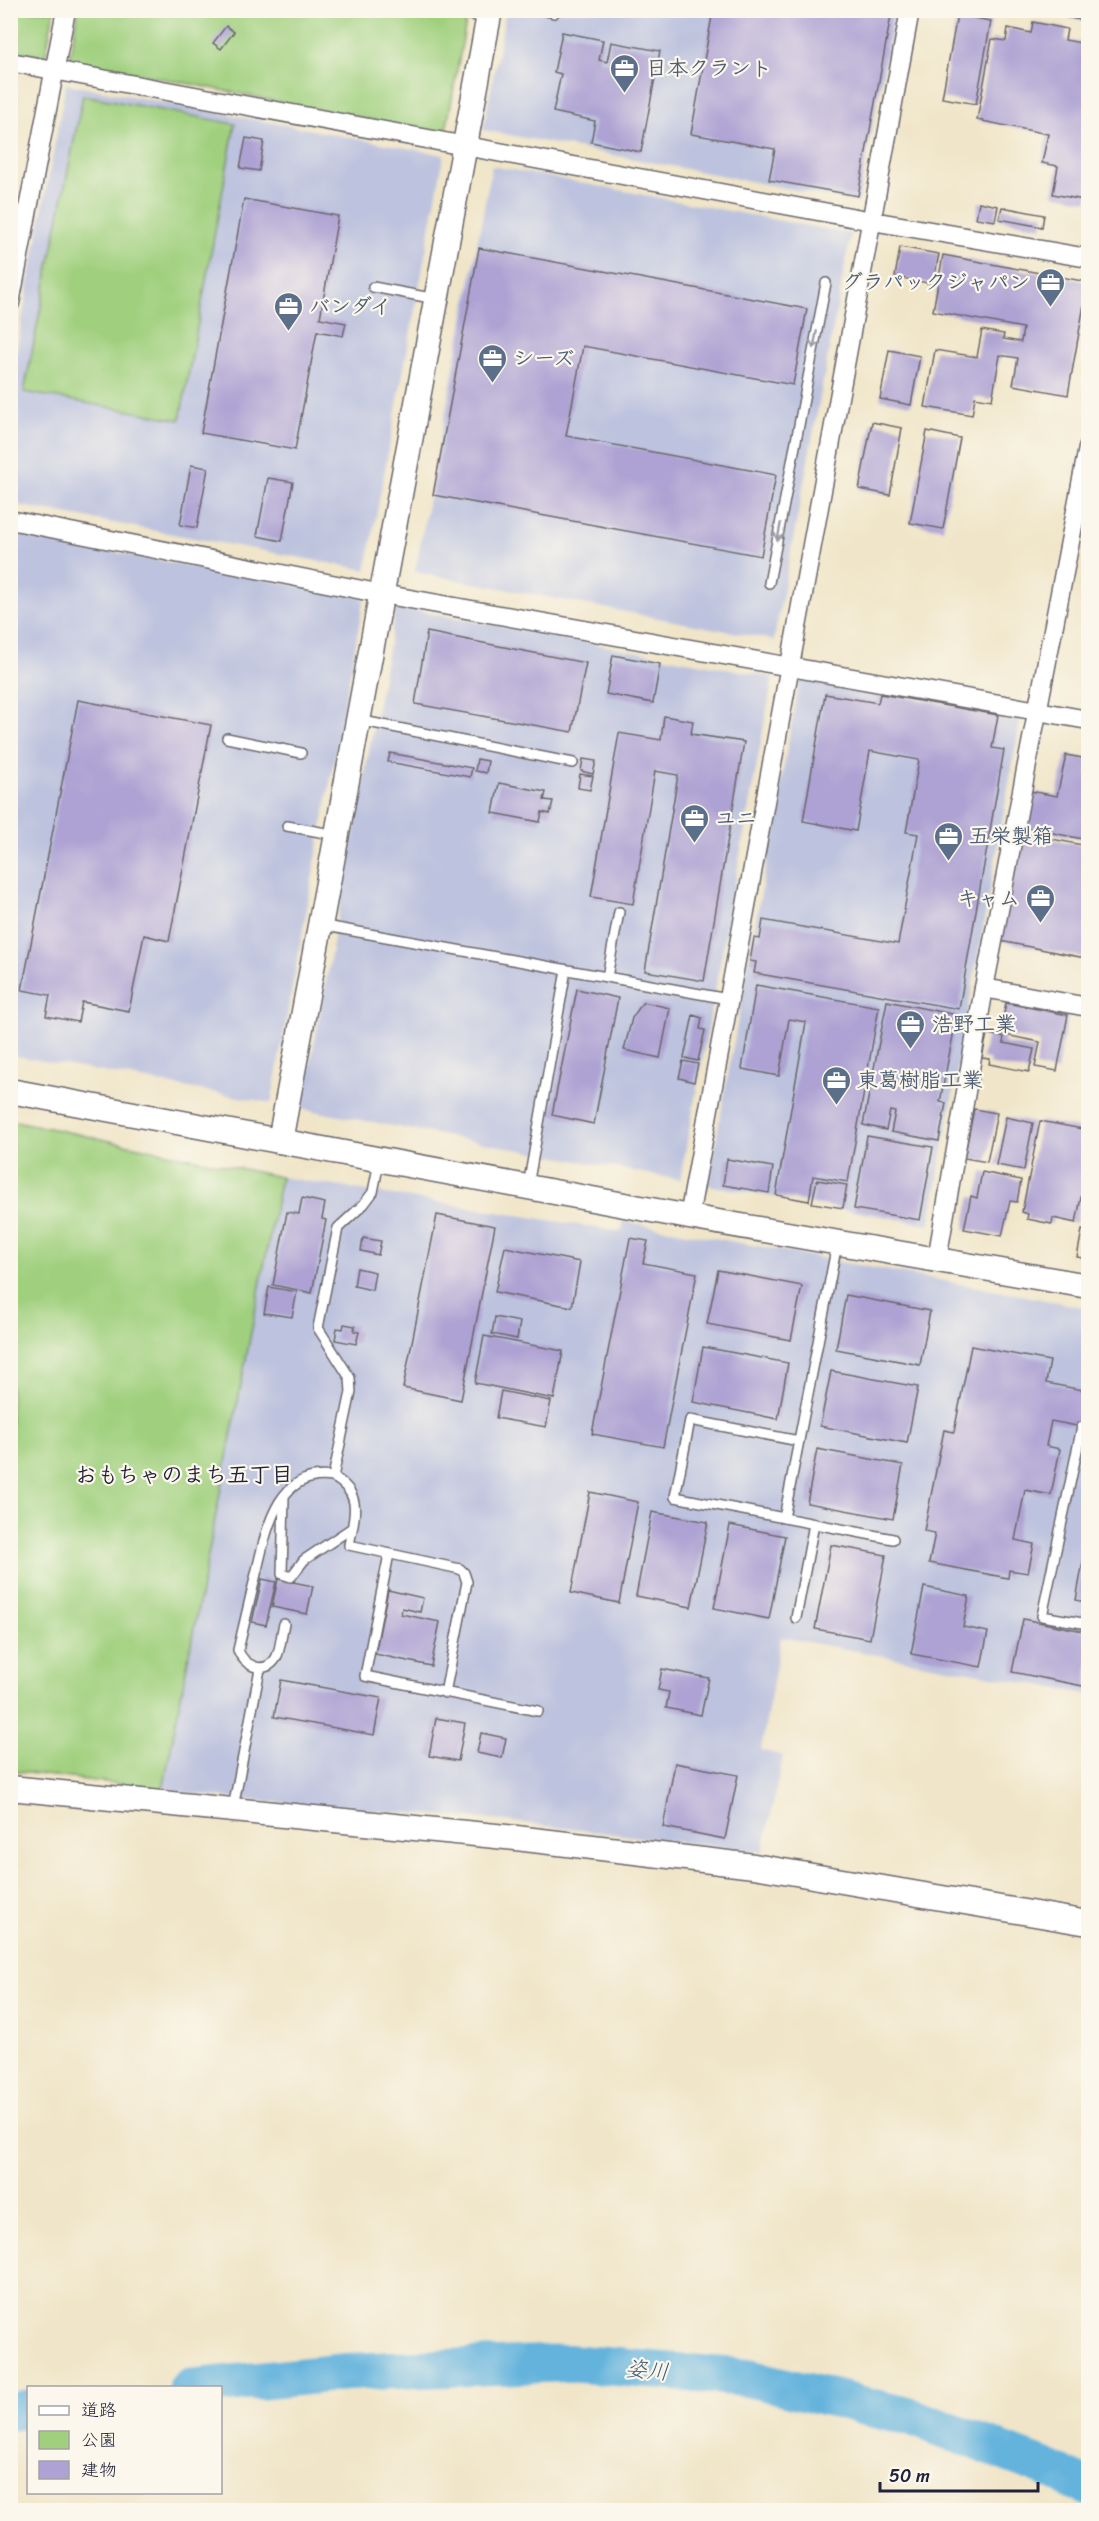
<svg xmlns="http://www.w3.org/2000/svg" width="1099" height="2521" font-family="Sriracha,'Klee One',sans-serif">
	<rect width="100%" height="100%" fill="#fbf7ec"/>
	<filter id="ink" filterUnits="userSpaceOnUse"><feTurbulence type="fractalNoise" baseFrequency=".0167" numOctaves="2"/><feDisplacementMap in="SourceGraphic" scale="12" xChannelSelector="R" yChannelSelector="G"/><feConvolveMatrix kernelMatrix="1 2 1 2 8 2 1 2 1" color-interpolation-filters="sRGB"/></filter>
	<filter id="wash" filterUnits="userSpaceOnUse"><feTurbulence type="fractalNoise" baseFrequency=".008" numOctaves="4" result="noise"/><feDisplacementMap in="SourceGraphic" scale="24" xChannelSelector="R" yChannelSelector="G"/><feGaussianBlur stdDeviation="1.35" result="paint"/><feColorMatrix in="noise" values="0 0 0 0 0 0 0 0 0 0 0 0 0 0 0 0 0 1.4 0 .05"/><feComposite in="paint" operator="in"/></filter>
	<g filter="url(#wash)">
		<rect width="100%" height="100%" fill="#f0e5c8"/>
		<g fill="#bdc3de">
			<path d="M 506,11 L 895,11 L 858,202 L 483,130 Z"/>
			<path d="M 66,84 L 444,155 L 366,570 L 11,504 L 11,379 Z"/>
			<path d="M 492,166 L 851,234 L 774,640 L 415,572 Z"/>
			<path d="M 10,533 L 364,598 L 271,1103 L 11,1055 Z"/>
			<path d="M 396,607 L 773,677 L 680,1180 L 302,1109 Z"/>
			<path d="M 800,677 L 1021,717 L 929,1225 L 708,1185 Z"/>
			<path d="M 281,1177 L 622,1232 L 623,1221 L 1088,1308 L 1088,1694 L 781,1637 L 761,1750 L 783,1756 L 763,1852 L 507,1821 L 235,1799 L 163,1789 Z"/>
		</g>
		<g fill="#a0d07e" stroke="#61795c" stroke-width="1.5">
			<path d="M 10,11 L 54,11 L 45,57 L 11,50 Z"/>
			<path d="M 78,11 L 468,11 L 446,131 L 438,133 L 69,60 Z"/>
			<path d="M 83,95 L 235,124 L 180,420 L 24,392 Z"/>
			<path d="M 11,1120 L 281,1177 L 163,1789 L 11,1771 Z"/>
		</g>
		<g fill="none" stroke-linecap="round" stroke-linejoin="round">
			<g stroke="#63b3dd" stroke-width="38">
				<path d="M 188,2388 L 346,2372 L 568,2363 L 748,2378 L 912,2417 L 1044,2467 L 1088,2487"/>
				<path d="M 10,2412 L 28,2409"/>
			</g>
		</g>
		<g id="blocks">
			<g fill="#ada2d3">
				<path d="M 713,10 L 892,10 L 858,196 L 769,180 L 775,149 L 691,134 Z"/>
				<path d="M 927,10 L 949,10 L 948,18 L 926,14 Z"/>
				<path d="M 1035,10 L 1088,10 L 1088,21 L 1035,12 Z"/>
				<path d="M 957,15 L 991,21 L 976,104 L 942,98 Z"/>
				<path d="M 1033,22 L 1067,29 L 1065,40 L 1081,43 L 1083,38 L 1088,39 L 1088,201 L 1053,194 L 1058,166 L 1042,163 L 1048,134 L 977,120 L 992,39 L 1006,41 L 1008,28 L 1031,33 Z"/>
				<path d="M 226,26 L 234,32 L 221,49 L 213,43 Z"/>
				<path d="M 562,32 L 603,40 L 599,60 L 607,62 L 611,42 L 660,51 L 641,152 L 591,142 L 595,121 L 553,112 L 561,74 L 554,72 Z"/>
				<path d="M 246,138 L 264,141 L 259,171 L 240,168 Z"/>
				<path d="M 244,199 L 338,216 L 320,318 L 346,323 L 343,336 L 317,331 L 295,450 L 201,433 Z"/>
				<path d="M 979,202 L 998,206 L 995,221 L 976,218 Z"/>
				<path d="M 1002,207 L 1044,215 L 1042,227 L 999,219 Z"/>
				<path d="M 900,247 L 939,254 L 933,284 L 895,277 Z"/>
				<path d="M 479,248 L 807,309 L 793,385 L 583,346 L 566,436 L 776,475 L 761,556 L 433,495 Z"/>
				<path d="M 943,255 L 1088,282 L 1068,395 L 1013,385 L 1018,358 L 1000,355 L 992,400 L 975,397 L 972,415 L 925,407 L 935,350 L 977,357 L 982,330 L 1004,334 L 1003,339 L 1021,342 L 1023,328 L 933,311 Z"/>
				<path d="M 889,350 L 920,356 L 911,405 L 880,399 Z"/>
				<path d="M 872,422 L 902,428 L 890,495 L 859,489 Z"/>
				<path d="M 927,431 L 960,438 L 943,529 L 910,523 Z"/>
				<path d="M 191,465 L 208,468 L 197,528 L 180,525 Z"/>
				<path d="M 268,478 L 293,482 L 282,541 L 257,536 Z"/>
				<path d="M 427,632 L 586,663 L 572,732 L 415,704 Z"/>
				<path d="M 613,655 L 660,664 L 653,703 L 606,694 Z"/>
				<path d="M 825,694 L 878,703 L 880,694 L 998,715 L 992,748 L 1004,750 L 959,1009 L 754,973 L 756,962 L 750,961 L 754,938 L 760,939 L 763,920 L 898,944 L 918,834 L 906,832 L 919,760 L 870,751 L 856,831 L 803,821 Z"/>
				<path d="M 78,700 L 211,725 L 169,941 L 144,935 L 129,1011 L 82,1002 L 78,1022 L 46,1016 L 50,995 L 22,990 Z"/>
				<path d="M 664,716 L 693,721 L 691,734 L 744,742 L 704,981 L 645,971 L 678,775 L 655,771 L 633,904 L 591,897 L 619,733 L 661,740 Z"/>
				<path d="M 390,753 L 472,768 L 470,777 L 388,762 Z"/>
				<path d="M 1066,755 L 1088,759 L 1088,840 L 1023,827 L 1030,791 L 1057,796 Z"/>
				<path d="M 477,759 L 488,761 L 486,773 L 475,771 Z"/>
				<path d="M 583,759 L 596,761 L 593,774 L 581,771 Z"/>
				<path d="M 580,774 L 593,776 L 590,790 L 578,788 Z"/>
				<path d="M 499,783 L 546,792 L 544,800 L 553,801 L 550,814 L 542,812 L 540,822 L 493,813 Z"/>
				<path d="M 1021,833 L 1088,846 L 1088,942 L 1085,958 L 1000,941 Z"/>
				<path d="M 756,985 L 879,1007 L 848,1182 L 813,1176 L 809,1201 L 776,1195 L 806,1022 L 789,1019 L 779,1076 L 742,1069 Z"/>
				<path d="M 577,989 L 618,998 L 594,1124 L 552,1115 Z"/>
				<path d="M 887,1001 L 957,1015 L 940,1102 L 946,1103 L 939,1141 L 891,1132 L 895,1112 L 890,1111 L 886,1130 L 863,1125 Z"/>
				<path d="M 643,1002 L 670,1008 L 660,1058 L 624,1050 L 632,1018 Z"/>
				<path d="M 1006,1003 L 1068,1015 L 1057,1071 L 1035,1067 L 1040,1042 L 1000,1034 Z"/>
				<path d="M 693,1015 L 702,1018 L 700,1029 L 705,1030 L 698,1061 L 684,1058 Z"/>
				<path d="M 987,1034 L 1004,1037 L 1003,1043 L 1034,1049 L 1029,1072 L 989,1064 L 990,1059 L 982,1058 Z"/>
				<path d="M 683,1061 L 698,1064 L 694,1082 L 679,1078 Z"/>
				<path d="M 974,1109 L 997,1113 L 987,1162 L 964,1158 Z"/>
				<path d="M 1006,1117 L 1033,1123 L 1024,1170 L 996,1165 Z"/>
				<path d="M 1040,1121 L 1088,1130 L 1088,1162 L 1076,1223 L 1053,1218 L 1052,1224 L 1027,1219 L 1028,1214 L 1022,1212 Z"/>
				<path d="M 867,1136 L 933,1147 L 920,1220 L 854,1209 Z"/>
				<path d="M 727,1159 L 773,1167 L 769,1193 L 723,1185 Z"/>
				<path d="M 982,1172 L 1021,1180 L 1017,1202 L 1010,1201 L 1002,1236 L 964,1229 L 971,1196 L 977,1198 Z"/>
				<path d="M 817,1180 L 847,1185 L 843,1208 L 812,1203 Z"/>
				<path d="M 302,1198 L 325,1203 L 322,1219 L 326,1220 L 312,1293 L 273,1285 L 287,1212 L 299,1214 Z"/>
				<path d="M 437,1215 L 495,1226 L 461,1400 L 403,1388 Z"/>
				<path d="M 1082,1230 L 1088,1231 L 1088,1259 L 1077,1257 Z"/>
				<path d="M 363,1238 L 381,1241 L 378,1255 L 361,1251 Z"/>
				<path d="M 630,1238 L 648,1241 L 643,1263 L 697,1273 L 663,1447 L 592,1434 Z"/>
				<path d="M 505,1247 L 580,1262 L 572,1307 L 495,1292 Z"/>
				<path d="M 357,1268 L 375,1272 L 372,1290 L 354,1286 Z"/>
				<path d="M 718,1270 L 802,1286 L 791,1340 L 707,1324 Z"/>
				<path d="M 269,1287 L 297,1292 L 292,1317 L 264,1313 Z"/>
				<path d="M 846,1295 L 930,1311 L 920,1365 L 836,1349 Z"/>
				<path d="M 495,1317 L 520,1322 L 517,1339 L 492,1334 Z"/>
				<path d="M 344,1324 L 355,1326 L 354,1331 L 359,1332 L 356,1344 L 335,1340 L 337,1328 L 343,1329 Z"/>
				<path d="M 484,1336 L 563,1351 L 554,1399 L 475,1383 Z"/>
				<path d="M 971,1346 L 1050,1361 L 1046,1383 L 1088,1391 L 1088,1428 L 1051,1421 L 1046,1446 L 1060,1449 L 1051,1495 L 1025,1490 L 1015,1540 L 1034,1544 L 1028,1573 L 1009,1570 L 1008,1578 L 929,1563 L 935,1533 L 924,1531 L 944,1430 L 954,1432 Z"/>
				<path d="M 703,1347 L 788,1363 L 778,1419 L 693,1402 Z"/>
				<path d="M 831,1371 L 918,1387 L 907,1443 L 820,1426 Z"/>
				<path d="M 501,1391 L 551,1401 L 546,1427 L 496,1418 Z"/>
				<path d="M 817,1449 L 903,1465 L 893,1519 L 807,1503 Z"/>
				<path d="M 590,1492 L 638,1502 L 619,1603 L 571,1593 Z"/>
				<path d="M 652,1512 L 708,1522 L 691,1607 L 636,1596 Z"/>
				<path d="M 730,1525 L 785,1536 L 769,1619 L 714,1608 Z"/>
				<path d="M 1087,1540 L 1088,1540 L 1088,1603 L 1076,1600 Z"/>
				<path d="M 831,1545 L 886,1555 L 870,1639 L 815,1629 Z"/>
				<path d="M 262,1579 L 276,1582 L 266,1625 L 252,1622 Z"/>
				<path d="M 278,1579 L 313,1586 L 307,1614 L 272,1607 Z"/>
				<path d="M 924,1587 L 969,1596 L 963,1627 L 988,1632 L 981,1667 L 911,1654 Z"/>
				<path d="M 388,1590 L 423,1598 L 420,1612 L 402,1608 L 401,1614 L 440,1622 L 431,1666 L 375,1654 Z"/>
				<path d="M 1023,1619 L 1088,1632 L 1088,1687 L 1012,1672 Z"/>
				<path d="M 662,1669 L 709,1678 L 701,1715 L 666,1708 L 669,1692 L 658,1690 Z"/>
				<path d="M 281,1680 L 381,1698 L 374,1735 L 274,1717 Z"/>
				<path d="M 436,1718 L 465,1723 L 458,1761 L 429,1756 Z"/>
				<path d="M 481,1733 L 506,1738 L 502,1758 L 477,1753 Z"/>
				<path d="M 675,1763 L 738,1775 L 725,1839 L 663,1827 Z"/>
			</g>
		</g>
	</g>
	<g filter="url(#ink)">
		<use href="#blocks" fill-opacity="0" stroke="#6a666c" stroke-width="1.5"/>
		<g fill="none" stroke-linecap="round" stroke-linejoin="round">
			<defs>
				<g id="lane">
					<path d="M 446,10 L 487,18"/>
					<path d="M 543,10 L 554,13"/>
					<path d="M 373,287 L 436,299"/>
					<path d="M 769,583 L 826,283"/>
					<path d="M 358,720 L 573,763"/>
					<path d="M 227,738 L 301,753"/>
					<path d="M 287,826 L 337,835"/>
					<path d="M 320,925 L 728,999"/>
					<path d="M 607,977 L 619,912"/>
					<path d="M 379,1162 L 373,1192 L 364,1204 L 338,1228 L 318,1328 L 350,1378 L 351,1392 L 333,1477 C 364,1494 354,1517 349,1545 L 460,1569 L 464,1573 L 467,1582 L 445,1693"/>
					<path d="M 528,1186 L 566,970"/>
					<path d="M 1082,1427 L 1042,1616 L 1088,1624"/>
					<path d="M 799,1441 L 690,1420 L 675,1497 L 893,1539"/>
					<path d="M 284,1498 L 282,1574 L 291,1577 L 304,1560 L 352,1528"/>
					<path d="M 784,1518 L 837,1244"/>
					<path d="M 389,1554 L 365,1676 L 538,1711"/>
					<path d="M 796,1618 L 814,1524"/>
					<path d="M 284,1624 C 281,1634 281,1649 276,1658 C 265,1676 244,1666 238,1650 C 244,1625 250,1599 256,1574 C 266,1533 276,1468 333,1477"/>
					<path d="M 233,1808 L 260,1669"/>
				</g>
				<g id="street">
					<path d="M 10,62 L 872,221 L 1088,258"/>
					<path d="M 10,303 L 66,10"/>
					<path d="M 10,520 L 382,594 L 1088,720"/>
					<path d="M 984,988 L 1088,1007"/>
					<path d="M 689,1217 L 910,10"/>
					<path d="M 937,1259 L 984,988 L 1088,448"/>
				</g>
				<g id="secondary">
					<path d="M 10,1091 L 689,1217 L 1088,1286"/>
					<path d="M 280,1141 L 490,10"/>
					<path d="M 10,1788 L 516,1838 L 754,1866 L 1088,1923"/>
				</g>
			</defs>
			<use href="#lane" stroke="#6a666c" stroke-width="12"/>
			<use href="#street" stroke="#6a666c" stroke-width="21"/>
			<use href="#secondary" stroke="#6a666c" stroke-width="27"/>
			<use href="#lane" stroke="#fff" stroke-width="9"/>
			<use href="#street" stroke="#fff" stroke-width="18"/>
			<use href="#secondary" stroke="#fff" stroke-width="24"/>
		</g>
		<defs><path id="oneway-shaft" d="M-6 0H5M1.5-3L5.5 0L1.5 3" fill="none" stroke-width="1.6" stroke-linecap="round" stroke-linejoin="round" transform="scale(1.5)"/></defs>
		<g stroke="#9c9ca7">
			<use href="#oneway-shaft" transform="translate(815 340) rotate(101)"/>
			<use href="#oneway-shaft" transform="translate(779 532) rotate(101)"/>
		</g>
	</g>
	<defs>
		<symbol id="office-pin" viewBox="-11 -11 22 30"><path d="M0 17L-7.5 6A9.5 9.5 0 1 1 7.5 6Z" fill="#5c6f8a" stroke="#fbf7ec"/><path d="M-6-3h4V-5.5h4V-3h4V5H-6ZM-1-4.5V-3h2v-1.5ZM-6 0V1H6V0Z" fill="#fff"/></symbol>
	</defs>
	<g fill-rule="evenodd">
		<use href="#office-pin" x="608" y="52" width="33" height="45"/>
		<use href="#office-pin" x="1034" y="266" width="33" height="45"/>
		<use href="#office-pin" x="272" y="290" width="33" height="45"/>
		<use href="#office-pin" x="476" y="342" width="33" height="45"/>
		<use href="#office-pin" x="678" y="802" width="33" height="45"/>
		<use href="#office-pin" x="932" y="820" width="33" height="45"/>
		<use href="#office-pin" x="1024" y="882" width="33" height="45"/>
		<use href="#office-pin" x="894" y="1008" width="33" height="45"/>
		<use href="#office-pin" x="820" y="1064" width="33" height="45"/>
	</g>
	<g text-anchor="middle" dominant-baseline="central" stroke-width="4.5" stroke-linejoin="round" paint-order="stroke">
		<g font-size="21" font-weight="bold" fill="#4e5e75" stroke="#fbf7ec" text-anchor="start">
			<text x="646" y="68">日本クラント</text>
			<text x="1030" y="282" text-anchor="end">グラパックジャパン</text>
			<text x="309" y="306">バンダイ</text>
			<text x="513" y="358">シーズ</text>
			<text x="715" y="818">ユニ</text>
			<text x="969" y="836">五栄製箱</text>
			<text x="1020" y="898" text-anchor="end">キャム</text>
			<text x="932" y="1024">浩野工業</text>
			<text x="857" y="1080">東葛樹脂工業</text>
		</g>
		<g font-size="22" font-weight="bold" fill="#22223b" stroke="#fbf7ec">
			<text x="184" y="1474">おもちゃのまち五丁目</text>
		</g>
		<g font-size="22" font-style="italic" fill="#3c5c7c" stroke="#fbf7ec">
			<text transform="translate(647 2370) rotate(5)">姿川</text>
		</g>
	</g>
	<rect width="1099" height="2521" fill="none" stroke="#fbf7ec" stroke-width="36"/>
	<rect x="27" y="2386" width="195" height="108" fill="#fbf7ec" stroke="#a4a2a5" stroke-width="1.5"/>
	<rect x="39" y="2406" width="30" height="9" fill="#ffffff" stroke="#a4a2a5" stroke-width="1.5"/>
	<text x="81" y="2416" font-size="18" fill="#22223b">道路</text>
	<rect x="39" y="2431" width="30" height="18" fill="#a0d07e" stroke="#a4a2a5" stroke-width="1.5"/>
	<text x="81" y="2446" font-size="18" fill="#22223b">公園</text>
	<rect x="39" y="2461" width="30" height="18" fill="#ada2d3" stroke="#a4a2a5" stroke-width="1.5"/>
	<text x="81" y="2476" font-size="18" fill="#22223b">建物</text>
	<path d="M880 2482v9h158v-9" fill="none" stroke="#22223b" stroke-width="3"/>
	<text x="889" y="2482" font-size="18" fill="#22223b" stroke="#fbf7ec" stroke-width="4.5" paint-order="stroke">50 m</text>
</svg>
